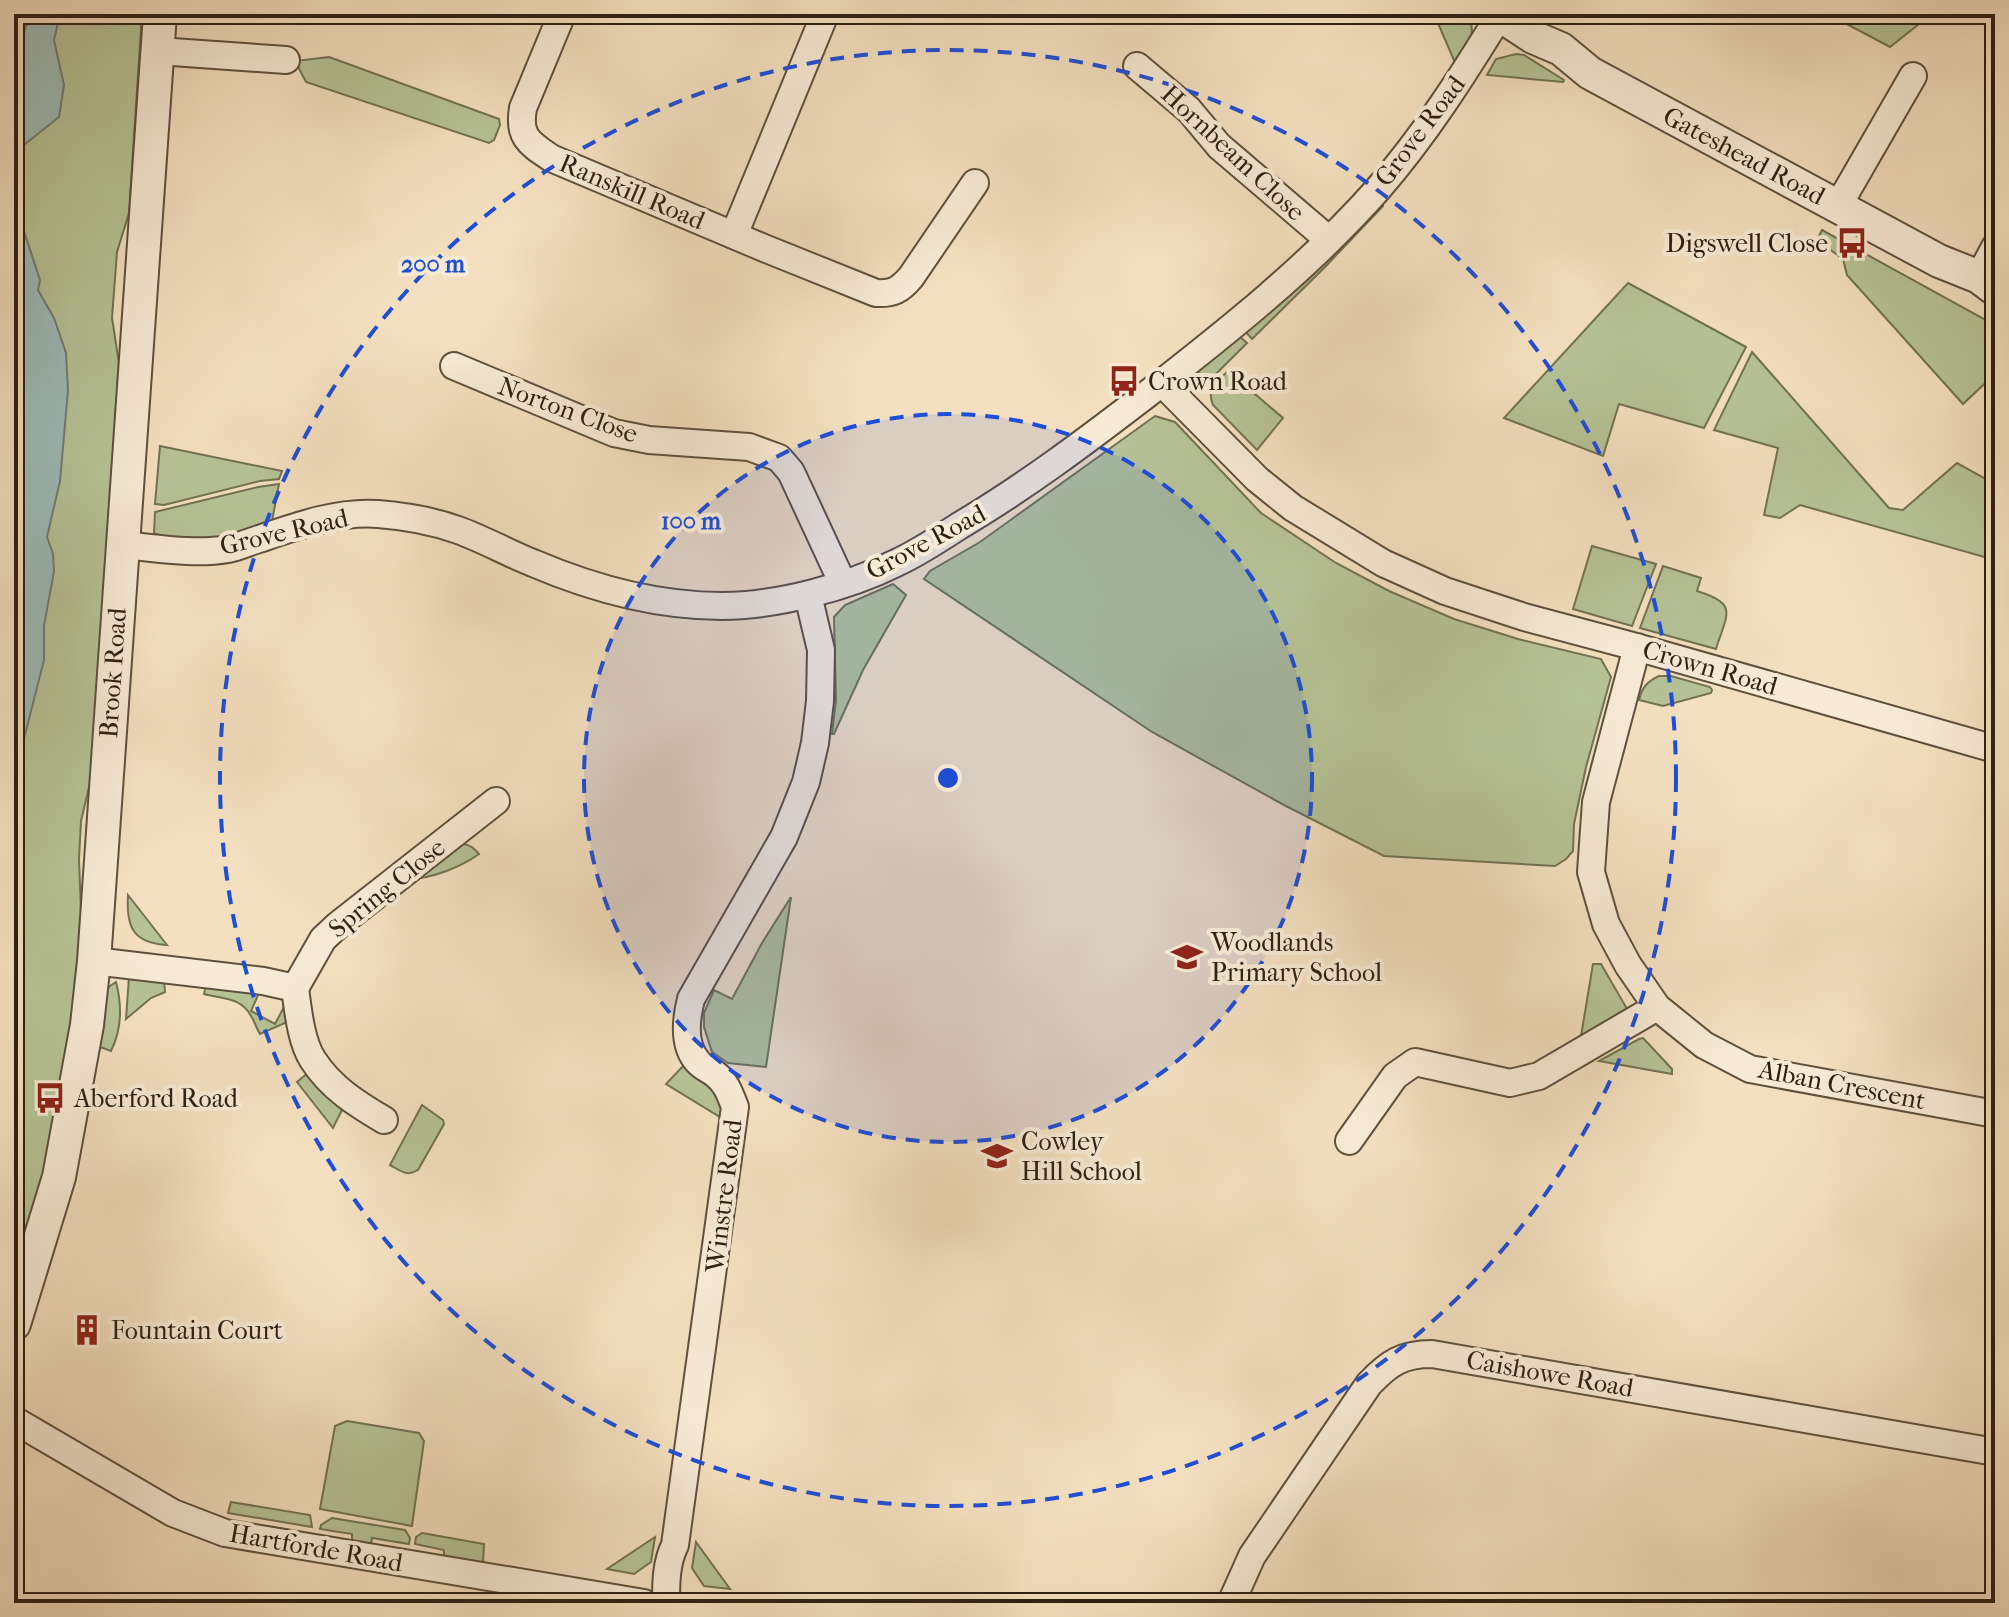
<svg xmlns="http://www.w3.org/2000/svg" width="2009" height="1617" font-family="'IM FELL French Canon',serif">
	<rect width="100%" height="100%" fill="#f4e0c0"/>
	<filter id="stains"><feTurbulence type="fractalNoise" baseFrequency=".0025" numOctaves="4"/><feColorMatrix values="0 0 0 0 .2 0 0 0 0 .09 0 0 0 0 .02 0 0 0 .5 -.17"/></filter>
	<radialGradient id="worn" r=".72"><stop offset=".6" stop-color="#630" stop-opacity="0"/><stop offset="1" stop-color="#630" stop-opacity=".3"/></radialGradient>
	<g fill="#b6c397" stroke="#727254" stroke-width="2">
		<path d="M 14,14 L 142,14 L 129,213 L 117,252 L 112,318 L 119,363 L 106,559 L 96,758 L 81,821 L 79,859 L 83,962 L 64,1088 L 32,1223 L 14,1230 Z"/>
		<path d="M 1434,14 L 1468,14 C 1478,36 1467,46 1456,65 Z"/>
		<path d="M 1828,14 L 1937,14 L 1919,24 L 1890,47 Z"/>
		<path d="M 1516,54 L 1524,55 L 1564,80 L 1563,82 L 1487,75 L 1496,59 Z"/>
		<path d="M 329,57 L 499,119 L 500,125 L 494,140 L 489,143 L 306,82 L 295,61 Z"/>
		<path d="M 1381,202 L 1383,206 L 1325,267 L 1252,339 L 1245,331 Z"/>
		<path d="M 1822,230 L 1995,325 L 1995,374 L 1963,404 L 1847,275 L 1843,259 L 1817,240 Z"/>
		<path d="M 1628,283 L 1746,347 L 1704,428 L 1619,404 L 1603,456 L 1504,418 Z"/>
		<path d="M 1239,336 L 1247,343 L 1205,385 L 1200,387 L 1195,382 C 1199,361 1223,349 1239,336 Z"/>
		<path d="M 1752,352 L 1889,508 L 1903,510 L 1957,463 L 1995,484 L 1995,560 L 1800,505 L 1780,518 L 1764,515 L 1778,448 L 1714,430 Z"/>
		<path d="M 1228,371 L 1283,418 L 1257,450 L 1213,405 C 1206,387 1216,383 1228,371 Z"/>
		<path d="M 1155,416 L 1175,422 L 1261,513 L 1336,563 L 1389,591 L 1454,619 L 1518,639 L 1601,659 L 1611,677 L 1586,767 L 1574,824 L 1573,851 L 1566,859 L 1555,866 L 1384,856 L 1284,805 L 1152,732 L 924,579 L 930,571 L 980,542 Z"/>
		<path d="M 160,446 L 282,471 L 279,479 L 260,481 L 164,505 L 155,504 Z"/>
		<path d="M 279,484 L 272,521 L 264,528 L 218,539 L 165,538 L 154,533 L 155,512 L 258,487 Z"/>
		<path d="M 1592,546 L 1656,564 L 1632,626 L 1573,609 Z"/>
		<path d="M 1663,566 L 1701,578 L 1697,591 C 1739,604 1727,613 1716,649 L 1640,628 Z"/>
		<path d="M 893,584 L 906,595 L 863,670 L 834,734 L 832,734 L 836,700 L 834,617 L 845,605 Z"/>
		<path d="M 1659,676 L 1671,676 L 1710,687 L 1712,690 L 1711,693 L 1663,706 L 1639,700 C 1642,687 1648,681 1659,676 Z"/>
		<path d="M 459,844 C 469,844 473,847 479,854 C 461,867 433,878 411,879 Z"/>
		<path d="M 128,895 L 167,945 C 133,943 126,927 128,895 Z"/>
		<path d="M 791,897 L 766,1067 L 728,1063 L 712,1052 L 704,1027 L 704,1013 L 714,990 L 732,999 L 762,943 Z"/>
		<path d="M 1593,964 L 1601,964 L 1630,1014 L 1580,1042 Z"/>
		<path d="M 129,977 L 164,980 L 165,992 L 151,998 L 126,1019 Z"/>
		<path d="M 116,982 C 122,1005 122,1029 111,1051 L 100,1047 L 104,1012 L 102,996 L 110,986 Z"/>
		<path d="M 206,985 L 259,993 L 251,1011 L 275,1024 L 285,1005 L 292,1017 L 285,1023 L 260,1034 C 256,1028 255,1022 251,1016 C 241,997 222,999 204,994 Z"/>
		<path d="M 1643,1038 L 1672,1069 L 1672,1074 L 1599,1061 L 1639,1039 Z"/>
		<path d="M 685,1064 L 696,1078 L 718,1092 L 725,1118 L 720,1117 L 666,1084 Z"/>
		<path d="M 309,1072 L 344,1106 L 333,1128 L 297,1082 Z"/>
		<path d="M 422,1105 L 443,1120 L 444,1124 L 418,1170 C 407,1177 401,1171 390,1165 Z"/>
		<path d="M 347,1421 L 419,1433 L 424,1441 L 412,1526 L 320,1509 L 335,1426 Z"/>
		<path d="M 231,1502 L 310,1515 L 312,1527 L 228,1513 Z"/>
		<path d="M 332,1518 L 405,1530 L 410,1538 L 409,1544 L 372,1538 L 371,1544 L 352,1541 L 352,1534 L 320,1529 L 321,1525 Z"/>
		<path d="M 422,1533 L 484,1544 L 483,1563 L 444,1556 L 444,1550 L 415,1544 L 416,1537 Z"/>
		<path d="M 655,1537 L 651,1562 L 634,1574 L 607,1569 Z"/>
		<path d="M 696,1542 L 730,1589 L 704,1586 L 692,1568 Z"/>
	</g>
	<g fill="#9dbbb9" stroke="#707d76" stroke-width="2">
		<path d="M 30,14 L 60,14 L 54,40 L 64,85 L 59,117 L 14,153 L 14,63 Z"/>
		<path d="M 14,201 L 40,280 L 38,290 L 54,318 L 66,353 L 68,390 L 60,481 L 47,537 L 53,554 L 54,571 L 44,626 L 44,660 L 14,778 Z"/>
	</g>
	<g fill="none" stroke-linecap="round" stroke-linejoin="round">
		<defs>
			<g id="minor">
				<path d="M 562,14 L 523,108 C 518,137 529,143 551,158 L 764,248 L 876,293 C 893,294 900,290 911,277 L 975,183"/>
				<path d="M 158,51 L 286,60"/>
				<path d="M 1137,66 L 1189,110 L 1219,146 L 1329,240"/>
				<path d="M 1838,206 L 1913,76"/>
				<path d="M 734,235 L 825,14"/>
				<path d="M 1979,277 L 1995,247"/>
				<path d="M 454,366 L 614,433 L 649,440 L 749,447 L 779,458 L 791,472 L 843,584"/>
				<path d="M 1162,383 L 1257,479 L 1293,508 L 1383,563 L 1445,591 L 1524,617 L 1629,645 L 1995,749"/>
				<path d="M 122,545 C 156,548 194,555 228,549 C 238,547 249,542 259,539 C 297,526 338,511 378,514 C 405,516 433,521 458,530 C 483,539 508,553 533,563 C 594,589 656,606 722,606 C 776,606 848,587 896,563 C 918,553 939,539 959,526 C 1025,487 1086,441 1146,395 C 1228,331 1309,267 1378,189 C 1425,135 1463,75 1500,15"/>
				<path d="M 1637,647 L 1596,802 L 1591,872 L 1606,924 L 1628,965 L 1657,1007 L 1704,1045 L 1750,1069 L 1995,1114"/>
				<path d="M 94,961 L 263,981 L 295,988 L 323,939 L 338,925 L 496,801"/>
				<path d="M 295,988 C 298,1010 301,1042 313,1060 C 331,1088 357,1104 384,1120"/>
				<path d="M 1349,1141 L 1395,1076 L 1415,1062 L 1510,1083 L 1539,1076 L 1657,1007"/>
				<path d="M 14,1420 L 173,1513 L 225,1533 L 644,1603"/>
				<path d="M 666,1603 C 666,1583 666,1563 675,1545 L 735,1107 C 730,1094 726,1082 715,1074 C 710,1070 702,1067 698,1062 C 683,1046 686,1019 691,999 L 784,837 L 806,782 L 815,743 L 820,701 L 821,650 L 808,595"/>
				<path d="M 1231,1603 L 1252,1556 L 1369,1384 C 1389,1363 1402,1354 1432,1354 L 1995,1452"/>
			</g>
			<g id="tertiary">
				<path d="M 1498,14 L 1533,37 L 1561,49 L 1590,73 L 1939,261 L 1979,277 L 1995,289"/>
				<path d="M 14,1324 L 59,1177 L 87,1025 L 94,961 L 160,14"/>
			</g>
		</defs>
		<use href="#minor" stroke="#5f503e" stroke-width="30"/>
		<use href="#tertiary" stroke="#5f503e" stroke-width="36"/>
		<use href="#minor" stroke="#f8ebd6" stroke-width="26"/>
		<use href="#tertiary" stroke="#f8ebd6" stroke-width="32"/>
	</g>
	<circle cx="948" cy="778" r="364" fill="#1d4ed8" fill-opacity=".12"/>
	<g fill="none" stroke="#1d4ed8" stroke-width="4" stroke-dasharray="14 10">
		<circle cx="948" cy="778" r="364"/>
		<circle cx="948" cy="778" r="728"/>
	</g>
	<defs>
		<symbol id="bus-bare" viewBox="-9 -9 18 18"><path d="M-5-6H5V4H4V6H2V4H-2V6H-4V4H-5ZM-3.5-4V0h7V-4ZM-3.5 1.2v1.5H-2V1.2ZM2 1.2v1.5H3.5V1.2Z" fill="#8f2418" stroke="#f8ebd6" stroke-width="2.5" paint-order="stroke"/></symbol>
		<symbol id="school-bare" viewBox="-9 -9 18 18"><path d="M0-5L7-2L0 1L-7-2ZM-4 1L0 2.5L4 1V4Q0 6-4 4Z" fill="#8f2418" stroke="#f8ebd6" stroke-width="2.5" paint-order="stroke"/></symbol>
		<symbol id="building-bare" viewBox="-9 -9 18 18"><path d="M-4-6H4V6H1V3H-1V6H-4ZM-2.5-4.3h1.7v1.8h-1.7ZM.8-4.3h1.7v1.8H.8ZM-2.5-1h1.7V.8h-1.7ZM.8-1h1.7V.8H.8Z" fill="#8f2418" stroke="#f8ebd6" stroke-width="2.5" paint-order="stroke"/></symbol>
	</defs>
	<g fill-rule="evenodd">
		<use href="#bus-bare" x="1830" y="221" width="44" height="44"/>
		<use href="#bus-bare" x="1102" y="359" width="44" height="44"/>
		<use href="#school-bare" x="1165" y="935" width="44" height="44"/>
		<use href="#bus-bare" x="28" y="1076" width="44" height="44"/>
		<use href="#school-bare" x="975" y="1134" width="44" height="44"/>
		<use href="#building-bare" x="65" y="1308" width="44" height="44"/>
	</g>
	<g text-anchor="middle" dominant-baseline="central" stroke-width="8" stroke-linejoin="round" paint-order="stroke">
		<g font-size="26" fill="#2d2012" stroke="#f8ebd6">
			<text transform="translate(1420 131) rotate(-53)">Grove Road</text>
			<text transform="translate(1233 153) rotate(43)">Hornbeam Close</text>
			<text transform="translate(1744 156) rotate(28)">Gateshead Road</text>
			<text transform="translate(632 192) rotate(23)">Ranskill Road</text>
			<text transform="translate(568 410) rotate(20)">Norton Close</text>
			<text transform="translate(284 532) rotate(-13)">Grove Road</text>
			<text transform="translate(926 542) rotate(-28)">Grove Road</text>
			<text transform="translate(1710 668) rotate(16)">Crown Road</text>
			<text transform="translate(113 673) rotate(-86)">Brook Road</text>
			<text transform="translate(387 888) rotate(-39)">Spring Close</text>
			<text transform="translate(1842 1085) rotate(11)">Alban Crescent</text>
			<text transform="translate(724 1196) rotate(-83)">Winstre Road</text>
			<text transform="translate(1550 1374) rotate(10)">Caishowe Road</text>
			<text transform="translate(316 1548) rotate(10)">Hartforde Road</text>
		</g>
		<g font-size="26" fill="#2d2012" stroke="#f8ebd6" text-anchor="start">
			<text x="1828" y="243" text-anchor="end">Digswell Close</text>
			<text x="1148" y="381">Crown Road</text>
			<text x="1211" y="942">Woodlands<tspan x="1211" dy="30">Primary School</tspan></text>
			<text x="74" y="1098">Aberford Road</text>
			<text x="1021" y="1141">Cowley<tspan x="1021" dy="30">Hill School</tspan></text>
			<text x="111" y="1330">Fountain Court</text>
		</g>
	</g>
	<circle cx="948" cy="778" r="12" fill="#1d4ed8" stroke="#f8ebd6" stroke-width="4"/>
	<g font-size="24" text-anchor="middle" font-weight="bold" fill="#1d4ed8" stroke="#f8ebd6" stroke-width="8" stroke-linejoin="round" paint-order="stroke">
		<text x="433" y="272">200 m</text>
		<text x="691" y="529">100 m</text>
	</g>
	<rect width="2009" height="1617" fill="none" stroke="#f4e0c0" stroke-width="48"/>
	<rect x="16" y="16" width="1977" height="1585" fill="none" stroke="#2d2012" stroke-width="4"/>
	<rect x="24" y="24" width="1961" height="1569" fill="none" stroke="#2d2012" stroke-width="2"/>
	<rect width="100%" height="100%" filter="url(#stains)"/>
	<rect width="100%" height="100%" fill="url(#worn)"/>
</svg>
